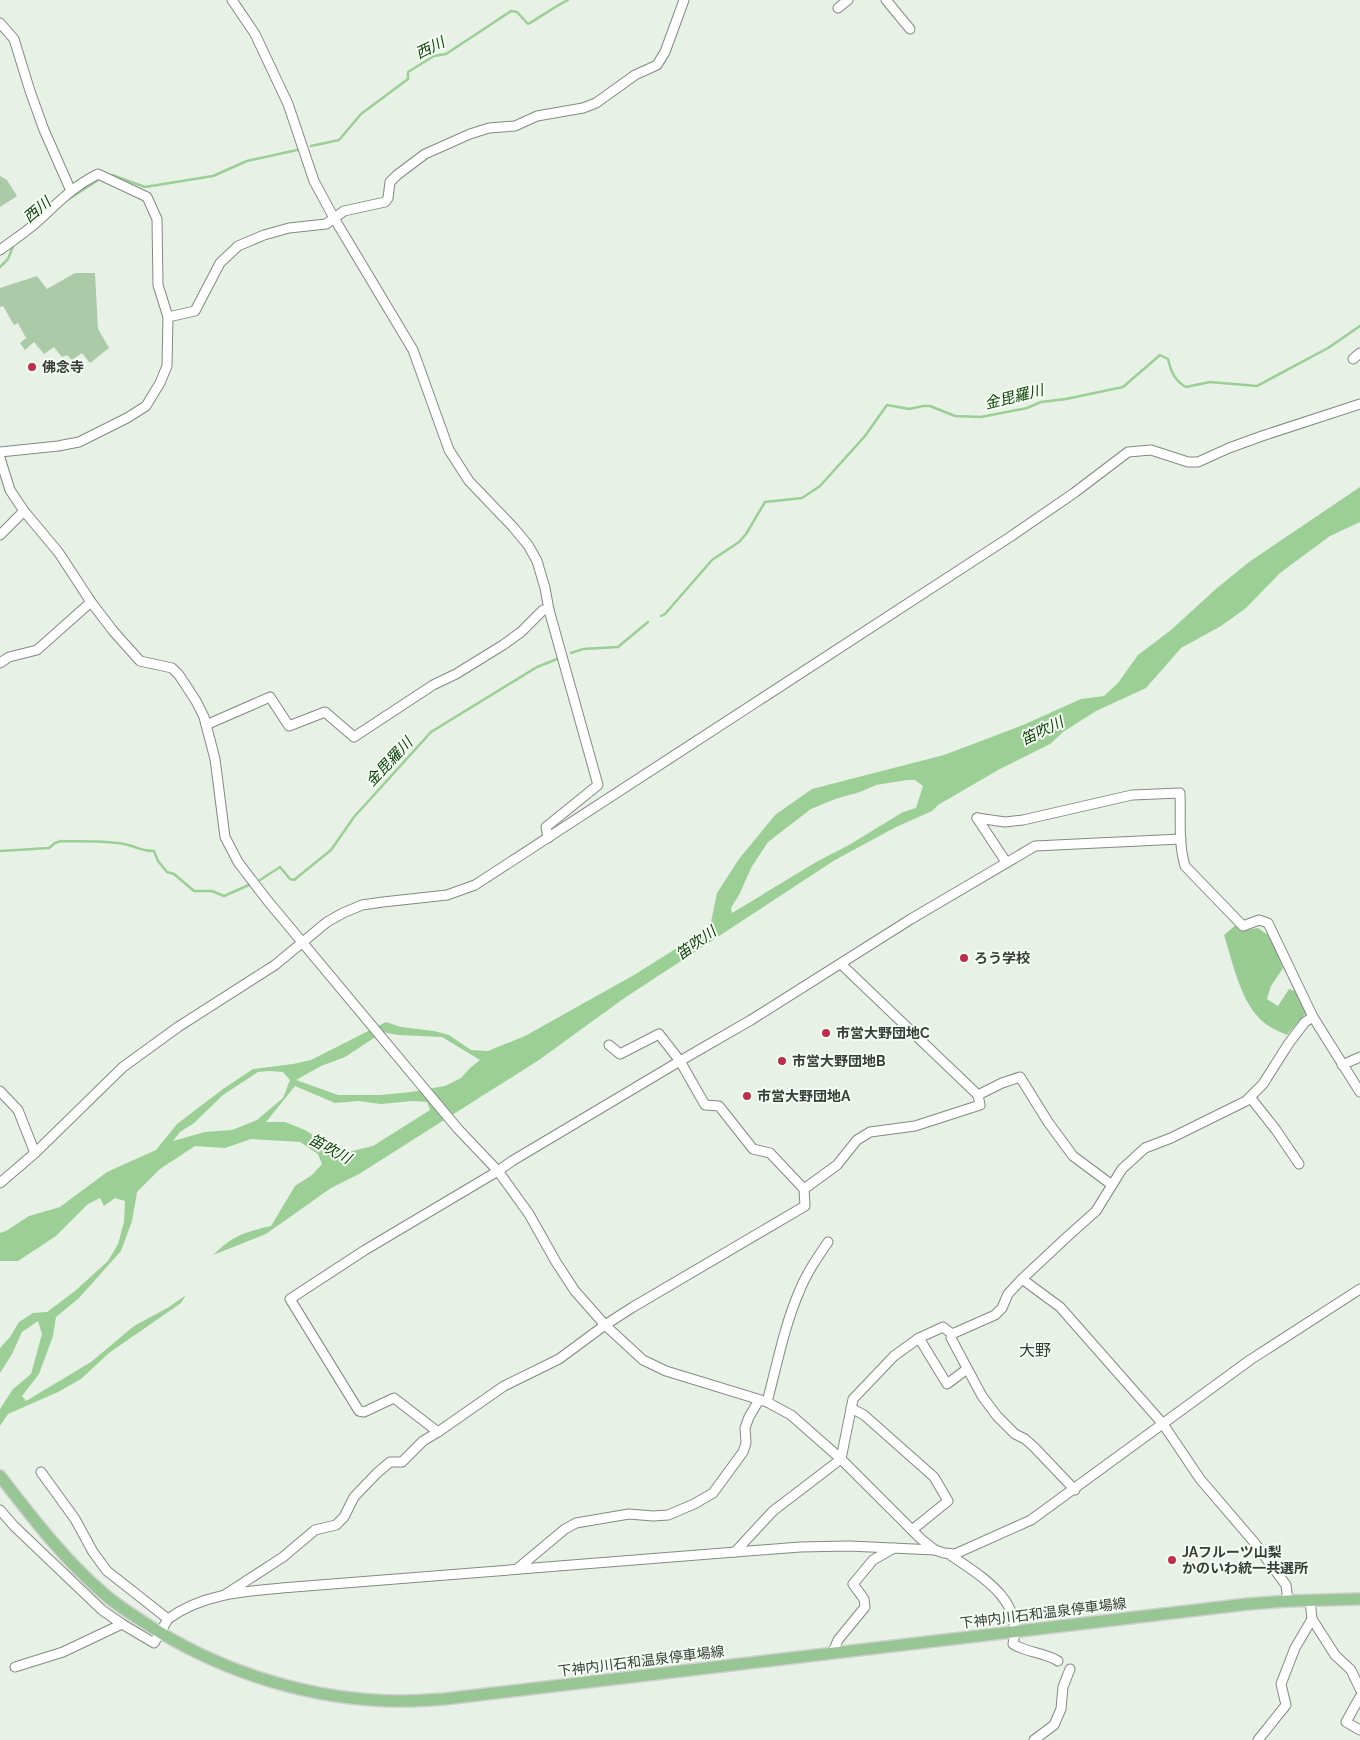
<svg xmlns="http://www.w3.org/2000/svg" width="1360" height="1740" font-family="Raleway,'Noto Sans JP',sans-serif">
	<rect width="100%" height="100%" fill="#e7f1e6"/>
	<g fill="#abcaa7">
		<path d="M 0,176 L 7,180 L 17,196 L 0,207 Z"/>
		<path d="M 75,273 L 95,273 L 98,329 L 109,348 L 90,363 L 82,353 L 72,360 L 67,355 L 62,357 L 54,347 L 44,354 L 34,342 L 25,350 L 20,343 L 26,338 L 18,323 L 14,325 L 3,306 L 0,307 L 0,288 L 37,276 L 47,289 Z"/>
	</g>
	<path fill="#98cc92" d="M 1237,924 L 1242,931 L 1258,928 L 1271,937 L 1283,968 L 1271,986 L 1267,999 L 1278,1006 L 1289,989 L 1295,991 L 1306,1013 L 1287,1035 C 1281,1032 1274,1030 1269,1026 C 1242,1010 1233,963 1224,935 Z"/>
	<path fill="#9bcf95" fill-rule="evenodd" d="M 1360,487 L 1360,522 L 1330,536 L 1280,573 L 1246,608 L 1221,626 L 1181,648 L 1146,688 L 1096,711 L 1063,732 L 1050,744 L 998,770 L 938,805 L 932,811 L 896,827 L 835,860 L 623,999 L 539,1060 L 359,1174 L 331,1188 L 266,1234 L 213,1255 C 233,1235 245,1232 271,1226 L 295,1186 L 312,1175 L 322,1164 L 318,1154 L 300,1142 L 251,1139 L 225,1148 L 195,1146 L 160,1169 L 137,1192 L 132,1221 L 121,1251 L 79,1298 L 56,1317 L 53,1336 L 39,1374 L 22,1396 L 26,1401 L 91,1362 L 134,1326 L 169,1307 L 186,1295 L 181,1303 L 109,1353 L 81,1379 L 58,1392 L 8,1414 L 0,1426 L 0,1409 L 13,1389 L 31,1374 L 42,1334 L 38,1321 L 22,1332 L 12,1354 L 0,1373 L 0,1348 L 10,1337 L 19,1322 L 33,1313 L 47,1312 L 75,1291 L 108,1261 L 118,1244 L 124,1222 L 125,1201 L 115,1198 L 104,1206 L 100,1198 L 88,1204 L 56,1236 L 18,1261 L 0,1261 L 0,1233 L 6,1231 L 29,1216 L 60,1207 L 107,1172 L 156,1150 L 177,1124 L 223,1089 L 253,1069 L 293,1064 L 311,1060 L 386,1022 L 401,1027 L 434,1031 L 449,1035 L 471,1050 L 488,1051 L 525,1036 L 634,975 L 693,938 L 711,922 L 717,893 L 739,859 L 775,815 L 812,789 L 944,755 L 1023,725 L 1081,699 L 1104,696 L 1118,683 L 1138,655 L 1171,630 L 1217,588 L 1249,562 ZM 907,780 L 915,780 L 923,786 L 916,808 L 903,812 L 849,845 L 818,861 L 732,913 L 731,908 L 740,893 L 751,868 L 768,842 L 811,809 L 835,799 L 860,792 L 876,785 ZM 383,1032 L 398,1035 L 442,1037 L 480,1060 L 470,1068 L 461,1078 L 445,1086 L 411,1092 L 380,1095 L 338,1095 L 296,1080 L 321,1066 L 345,1057 ZM 269,1071 L 283,1072 L 290,1080 L 283,1098 L 257,1120 L 232,1130 L 205,1132 L 173,1141 L 180,1132 L 194,1123 L 223,1095 L 258,1072 ZM 295,1086 L 335,1103 L 358,1101 L 381,1104 L 413,1101 L 427,1102 L 430,1110 L 373,1146 L 348,1152 L 328,1144 L 305,1130 L 285,1122 L 266,1122 Z"/>
	<g fill="none" stroke-linecap="round" stroke-linejoin="round">
		<g stroke="#9bcf95" stroke-width="2.5">
			<path d="M 311,146 L 339,140 L 361,114 L 408,79 L 408,72 L 434,56 L 446,54 L 511,11 L 517,12 L 528,24 C 542,16 554,7 568,0"/>
			<path d="M 112,175 L 145,187 L 213,176 L 247,161 L 297,150"/>
			<path d="M 66,201 L 98,180"/>
			<path d="M 0,267 L 8,259 L 14,244"/>
			<path d="M 661,616 L 665,614 L 712,560 L 739,542 L 746,534 L 765,502 L 802,498 L 820,486 L 865,436 L 887,405 L 909,409 L 923,406 L 930,406 L 955,416 L 981,417 L 1027,408 L 1041,402 L 1066,399 L 1123,387 L 1160,355 L 1168,359 C 1171,372 1175,381 1186,387 L 1210,382 L 1257,386 L 1328,348 L 1360,326"/>
			<path d="M 571,653 L 583,649 L 618,647 L 648,622"/>
			<path d="M 0,851 L 49,848 L 55,843 L 61,841 C 83,842 107,840 128,845 C 140,848 141,851 154,851 L 158,861 L 167,872 L 174,874 L 194,891 L 212,891 L 224,896 L 249,885"/>
			<path d="M 260,880 L 280,867 L 290,879 L 294,880 L 331,850 L 354,817 L 431,732 L 537,667 L 557,659"/>
		</g>
		<defs>
			<g id="minor">
				<path d="M 232,0 L 255,34 L 288,104 L 314,181 L 334,218 L 413,350 L 449,450 L 469,481 L 513,527 L 528,545 L 537,561 L 545,588 L 549,610 L 598,785 L 546,827 L 548,838"/>
				<path d="M 886,0 L 910,29"/>
				<path d="M 838,8 L 848,0"/>
				<path d="M 0,23 L 14,39 L 30,91 L 44,130 L 71,191"/>
				<path d="M 0,250 C 12,241 26,232 37,222 C 58,203 72,187 98,174 L 147,197 L 157,219 L 158,285 L 168,317 L 167,366 L 160,383 L 146,406 L 127,418 L 79,442 L 58,446 L 0,452"/>
				<path d="M 168,317 L 195,311 L 220,263 L 238,246 L 264,235 L 289,228 L 326,224 L 344,211 L 385,202 L 388,198 L 390,182 L 397,175 L 425,154 L 470,134 L 489,128 L 515,126 L 537,116 L 583,108 L 596,103 L 635,75 L 657,65 L 665,52 L 684,0"/>
				<path d="M 1353,359 L 1360,353"/>
				<path d="M 0,458 L 10,490 L 24,511 L 59,553 L 91,602 L 114,632 L 140,661 L 172,668 L 179,675 L 196,701 L 204,717 L 215,759 L 225,837 L 238,862 L 267,900 L 458,1129 L 498,1171 L 529,1214 L 556,1262 L 575,1291 L 605,1325 L 643,1360 L 666,1371 L 767,1402 L 791,1415 L 841,1459 L 921,1539 L 935,1550"/>
				<path d="M 0,535 L 24,511"/>
				<path d="M 0,663 L 9,657 L 37,650 L 91,602"/>
				<path d="M 206,725 L 270,697 L 289,726 L 325,712 L 354,737 L 433,685 L 456,674 L 503,645 L 521,632 L 543,610 L 549,610"/>
				<path d="M 977,818 L 1005,822 L 1023,820 L 1132,795 L 1180,793 C 1181,817 1178,843 1185,866 L 1243,926 L 1259,920 L 1268,923 L 1313,1017 L 1360,1092"/>
				<path d="M 977,818 L 1006,862"/>
				<path d="M 841,964 L 978,1095"/>
				<path d="M 609,1045 L 620,1054 L 659,1034 L 680,1061 L 705,1105 L 719,1106 L 753,1149 L 770,1153 L 804,1189"/>
				<path d="M 1342,1065 L 1360,1057"/>
				<path d="M 0,1091 L 18,1110 L 35,1153"/>
				<path d="M 1250,1097 L 1276,1130 L 1299,1164"/>
				<path d="M 0,1183 L 35,1153 L 123,1067 L 178,1027 L 275,965 L 327,922 L 343,913 L 362,905 L 383,902 L 447,895 L 475,885 L 1010,537 L 1074,493 L 1128,452 L 1151,450 L 1188,462 L 1198,462 L 1229,448 L 1262,436 L 1360,404"/>
				<path d="M 1022,1279 L 1060,1307 L 1163,1424 L 1200,1479 L 1254,1542 L 1286,1585 L 1288,1601"/>
				<path d="M 952,1334 L 951,1338 L 982,1396 L 997,1416 L 1015,1434 L 1025,1439 L 1034,1447 L 1075,1490"/>
				<path d="M 919,1338 L 947,1384 L 967,1369"/>
				<path d="M 767,1402 C 777,1365 784,1327 799,1292 C 806,1274 817,1258 828,1242"/>
				<path d="M 851,1408 L 864,1415 L 934,1477 L 948,1501 L 912,1530"/>
				<path d="M 438,1432 L 394,1398 L 364,1412 L 359,1411 L 290,1299 L 365,1250 L 498,1171 L 512,1161 L 680,1061 L 751,1020 L 911,919 L 1035,846 L 1181,839"/>
				<path d="M 0,1510 L 14,1526 L 102,1610 L 122,1624 L 154,1643 L 168,1619 L 107,1571 L 93,1552 L 75,1519 L 41,1472"/>
				<path d="M 735,1552 L 773,1511 L 841,1459 L 853,1399 L 894,1356 L 919,1338 L 943,1327 L 952,1334 L 995,1315 L 1002,1308 L 1008,1294 L 1022,1279 L 1068,1236 L 1096,1211 L 1122,1169 L 1145,1148 L 1171,1138 L 1246,1101 L 1263,1084 L 1289,1043 L 1305,1022 L 1313,1017"/>
				<path d="M 949,1554 C 980,1576 1024,1599 1013,1644 C 1027,1653 1044,1652 1058,1661"/>
				<path d="M 517,1569 L 565,1529 L 576,1523 L 629,1514 L 653,1516 L 668,1515 L 694,1504 L 713,1493 L 743,1452 L 746,1443 L 745,1428 L 749,1417 L 759,1400"/>
				<path d="M 226,1594 L 283,1557 L 315,1530 L 336,1525 L 344,1517 L 354,1497 L 377,1473 L 390,1462 L 402,1462 L 423,1441 L 438,1432 L 504,1386 L 559,1359 L 605,1325 L 633,1307 L 805,1206 L 804,1189 L 837,1165 L 857,1140 L 870,1132 L 915,1126 L 980,1105 L 978,1095 L 1002,1083 L 1020,1077 L 1048,1122 L 1073,1156 L 1112,1185"/>
				<path d="M 1310,1600 L 1312,1619 L 1335,1655 L 1351,1670 L 1360,1689"/>
				<path d="M 168,1619 C 204,1592 251,1591 294,1587 L 800,1547 L 849,1546 L 935,1550 L 944,1553 L 955,1554 L 1031,1520 L 1250,1360 L 1360,1289"/>
				<path d="M 833,1652 L 838,1640 L 865,1607 L 864,1599 L 853,1584 L 873,1560 L 894,1548"/>
				<path d="M 15,1667 L 63,1652 L 122,1624"/>
				<path d="M 1360,1697 L 1346,1722 L 1360,1730"/>
				<path d="M 1034,1740 L 1054,1725 L 1061,1709 L 1063,1687 L 1070,1669"/>
				<path d="M 1258,1740 L 1286,1705 L 1281,1684 L 1295,1648 L 1312,1619"/>
			</g>
			<path id="major" d="M 0,1476 C 32,1517 62,1557 102,1592 C 116,1605 133,1615 148,1625 C 223,1673 313,1701 402,1701 C 416,1701 430,1700 444,1699 L 1248,1604 L 1288,1601 L 1360,1599"/>
		</defs>
		<use href="#minor" stroke="#828b81" stroke-width="11"/>
		<use href="#major" stroke="#cfd0cf" stroke-width="14"/>
		<use href="#minor" stroke="#fff" stroke-width="9"/>
		<use href="#major" stroke="#98c594" stroke-width="11"/>
	</g>
	<g fill="#be2e4c" stroke="#f4fef3" stroke-width="2">
		<circle cx="32" cy="367" r="5"/>
		<circle cx="964" cy="958" r="5"/>
		<circle cx="826" cy="1033" r="5"/>
		<circle cx="782" cy="1061" r="5"/>
		<circle cx="747" cy="1096" r="5"/>
		<circle cx="1172" cy="1560" r="5"/>
	</g>
	<g text-anchor="middle" dominant-baseline="central" stroke-width="4" stroke-linejoin="round" paint-order="stroke">
		<g font-size="14" font-weight="bold" fill="#393d39" stroke="#f4fef3" text-anchor="start">
			<text x="42" y="367">佛念寺</text>
			<text x="974" y="958">ろう学校</text>
			<text x="836" y="1033">市営大野団地C</text>
			<text x="792" y="1061">市営大野団地B</text>
			<text x="757" y="1096">市営大野団地A</text>
			<text x="1182" y="1552">JAフルーツ山梨<tspan x="1182" dy="16">かのいわ統一共選所</tspan></text>
		</g>
		<g font-size="14" fill="#393d39" stroke="#f4fef3">
			<text transform="translate(1043 1613) rotate(-7)">下神内川石和温泉停車場線</text>
			<text transform="translate(641 1661) rotate(-7)">下神内川石和温泉停車場線</text>
		</g>
		<g font-size="15" font-style="italic" fill="#093f05" stroke="#f4fef3">
			<text transform="translate(430 48) rotate(-26)">西川</text>
			<text transform="translate(37 210) rotate(-40)">西川</text>
			<text transform="translate(1014 397) rotate(-14)">金毘羅川</text>
			<text transform="translate(1042 731) rotate(-26)">笛吹川</text>
			<text transform="translate(389 762) rotate(-47)">金毘羅川</text>
			<text transform="translate(696 943) rotate(-36)">笛吹川</text>
			<text transform="translate(330 1149) rotate(28)">笛吹川</text>
		</g>
		<g font-size="16" fill="#393d39" stroke="#f4fef3">
			<text x="1035" y="1350">大野</text>
		</g>
	</g>
</svg>
